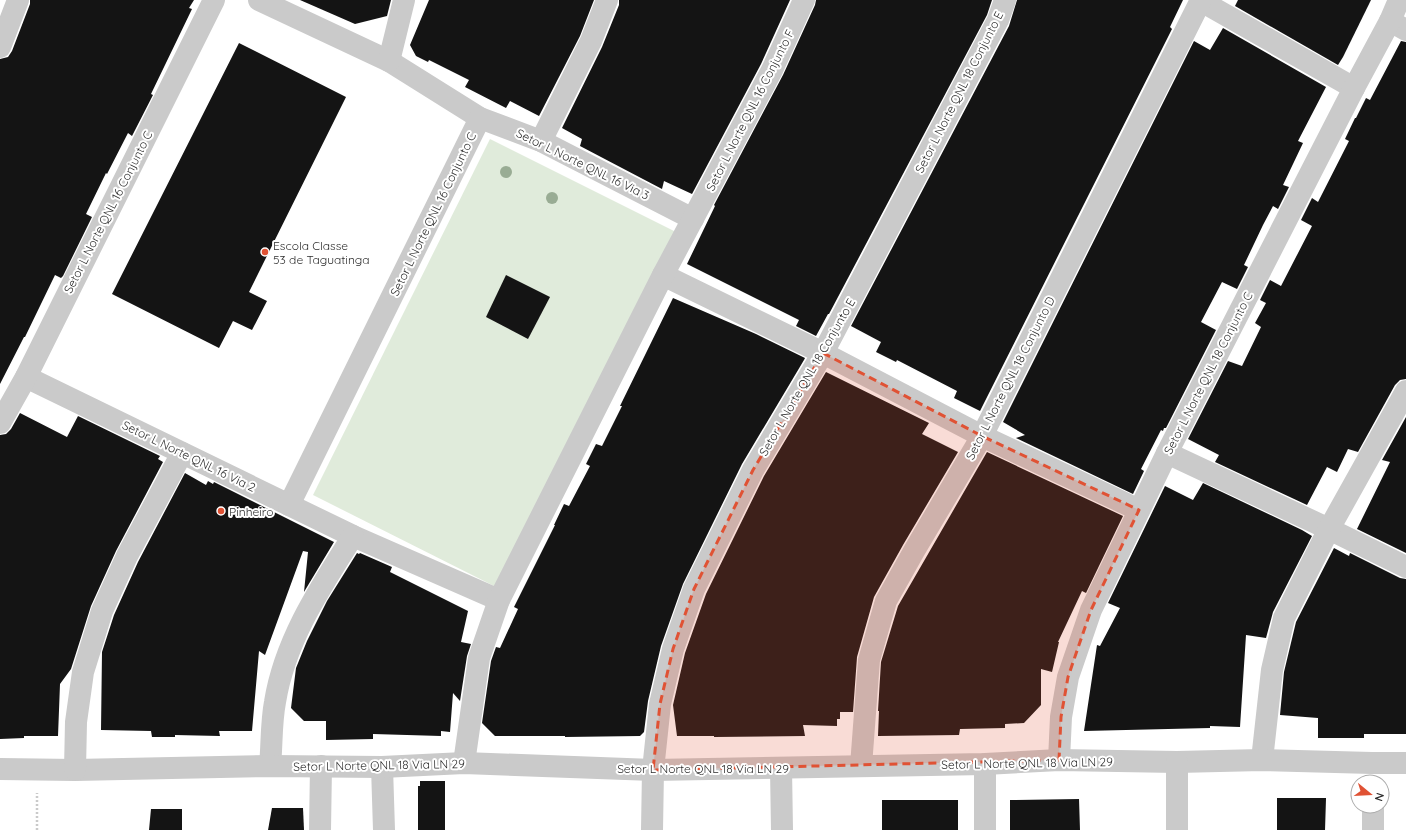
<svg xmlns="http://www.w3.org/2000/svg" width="1406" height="830" font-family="Quicksand,sans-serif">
	<rect width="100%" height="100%" fill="#fff"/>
	<path fill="#e0ebdb" d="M 490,139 L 678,233 L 500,589 L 313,495 Z"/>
	<g fill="#141414">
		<path d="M 30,0 L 194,0 L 189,8 L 192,9 L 151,94 L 153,95 L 132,136 L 128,133 L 107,174 L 106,173 L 86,214 L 92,217 L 63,276 L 61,278 L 55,275 L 25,337 L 24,337 L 0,384 L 0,59 L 8,57 L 12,51 L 30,4 Z"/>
		<path d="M 300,0 L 391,0 L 387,16 L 355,24 Z"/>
		<path d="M 429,0 L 594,0 L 580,36 L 539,116 L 510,101 L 506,108 L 465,87 L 469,80 L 429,60 L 428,62 L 416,56 L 410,45 Z"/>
		<path d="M 619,0 L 790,0 L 761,64 L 692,194 L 664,181 L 662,189 L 641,178 L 580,146 L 582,139 L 562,128 L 602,47 L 619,5 Z"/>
		<path d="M 816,0 L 992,0 L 987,15 L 829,314 L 828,314 L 816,336 L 796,326 L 799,320 L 687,264 L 715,206 L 714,205 L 783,75 L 815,5 Z"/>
		<path d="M 1017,0 L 1183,0 L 1170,27 L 1172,29 L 980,411 L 954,398 L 957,391 L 897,360 L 896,362 L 876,352 L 881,342 L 851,326 L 1009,26 Z"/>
		<path d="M 1238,0 L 1371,0 L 1343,57 L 1338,65 L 1235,6 Z"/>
		<path d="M 1223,28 L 1326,87 L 1298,141 L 1303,143 L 1283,185 L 1289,187 L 1278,209 L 1273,206 L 1263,225 L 1244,265 L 1248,267 L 1237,289 L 1222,282 L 1201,322 L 1216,330 L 1166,428 L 1164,428 L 1163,431 L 1161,430 L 1141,469 L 1144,471 L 1133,494 L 1016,438 L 1025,435 L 1003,422 L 1194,41 L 1210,50 Z"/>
		<path d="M 1401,41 L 1406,42 L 1406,379 L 1400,380 L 1395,385 L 1358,452 L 1348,449 L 1337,472 L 1327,467 L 1307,505 L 1215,462 L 1219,455 L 1188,439 L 1228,361 L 1242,366 L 1261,327 L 1255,323 L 1266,303 L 1260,300 L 1270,280 L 1281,286 L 1312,226 L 1301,220 L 1312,198 L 1318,202 L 1349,141 L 1345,139 L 1355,118 L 1356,118 L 1366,98 L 1370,100 Z"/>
		<path d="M 239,43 L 346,97 L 249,292 L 267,301 L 252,330 L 233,321 L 219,348 L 112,294 Z"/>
		<path d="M 506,275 L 550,297 L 528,339 L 486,317 Z"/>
		<path d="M 673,298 L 756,334 L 805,358 L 804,360 L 742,464 L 683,584 L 661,646 L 648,701 L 644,732 L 640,736 L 565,737 L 565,736 L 495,736 L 482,723 L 491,661 L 496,647 L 500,648 L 518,609 L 514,607 L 555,525 L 554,525 L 564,504 L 569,506 L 590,466 L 586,464 L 596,444 L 602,446 L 622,406 L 620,406 Z"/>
		<path d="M 826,372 L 929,423 L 922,434 L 958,452 L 903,545 L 874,597 L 857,657 L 853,712 L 840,712 L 840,719 L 837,719 L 837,726 L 803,725 L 805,736 L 714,737 L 714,736 L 677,736 L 673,705 L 685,653 L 706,594 L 764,476 Z"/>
		<path d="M 20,413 L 67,437 L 78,416 L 160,456 L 158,459 L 163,462 L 116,551 L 91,606 L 71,669 L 60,684 L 58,736 L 24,736 L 24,738 L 0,739 L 0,435 L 6,434 L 11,429 Z"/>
		<path d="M 1406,417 L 1406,553 L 1357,529 L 1390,462 L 1382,460 Z"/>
		<path d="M 987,452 L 1123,516 L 1086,593 L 1082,591 L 1058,642 L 1059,642 L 1052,672 L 1041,669 L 1041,705 L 1024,723 L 1005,724 L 1005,728 L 960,729 L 959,735 L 878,736 L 879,711 L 878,711 L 881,662 L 898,606 Z"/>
		<path d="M 185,473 L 206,485 L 208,481 L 213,484 L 214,482 L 334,542 L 304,592 L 308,552 L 303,551 L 265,655 L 259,651 L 252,731 L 219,731 L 220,736 L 175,735 L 175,737 L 152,737 L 151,731 L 101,730 L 102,652 L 114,615 L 138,562 Z"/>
		<path d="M 1203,483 L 1302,530 L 1312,536 L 1273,612 L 1266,638 L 1246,635 L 1240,727 L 1210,726 L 1210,728 L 1084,731 L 1097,645 L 1100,646 L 1120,608 L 1108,603 L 1165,486 L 1193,500 Z"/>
		<path d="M 1334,548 L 1349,556 L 1350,553 L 1400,578 L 1406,579 L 1406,734 L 1364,734 L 1364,738 L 1318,738 L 1318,718 L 1280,715 L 1284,672 L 1296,622 Z"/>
		<path d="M 357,553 L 359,554 L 360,553 L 392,567 L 390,572 L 468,611 L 461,642 L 471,644 L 467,656 L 460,701 L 453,693 L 450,732 L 441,731 L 441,736 L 373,734 L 373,739 L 326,740 L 326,721 L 304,721 L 291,708 L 296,668 L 307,641 L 327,601 Z"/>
		<path d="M 420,781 L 445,781 L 445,830 L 418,830 L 418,786 L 420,786 Z"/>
		<path d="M 1277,798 L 1326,798 L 1325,830 L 1277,830 Z"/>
		<path d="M 1079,799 L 1080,830 L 1010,830 L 1010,800 Z"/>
		<rect x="882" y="800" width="76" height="30"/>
		<path d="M 272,808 L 303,808 L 304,830 L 268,830 Z"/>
		<path d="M 151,809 L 182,809 L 182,830 L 149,830 Z"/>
	</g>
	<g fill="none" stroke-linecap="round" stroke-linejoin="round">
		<path stroke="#cacaca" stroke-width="2.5" stroke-dasharray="2 2" stroke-linecap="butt" d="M 37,830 L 37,793"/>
		<g stroke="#cacaca" stroke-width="22">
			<path d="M 259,0 L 389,61 L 480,118 L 541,141 L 693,219"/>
			<path d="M 1201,1 L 1354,88"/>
			<path d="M 1390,21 L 1406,30"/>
			<path d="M 0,47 L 18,0"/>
			<path d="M 389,61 L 404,0"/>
			<path d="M 541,141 L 591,41 L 607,0"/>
			<path d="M 663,275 L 823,353 L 982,436 L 1139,510"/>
			<path d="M 26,377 L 353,536 L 499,600"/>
			<path d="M 0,423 L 26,377 L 214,0"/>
			<path d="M 1167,453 L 1329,529 L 1406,567"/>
			<path d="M 289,505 L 480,118"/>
			<path d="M 1059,760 L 1061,717 L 1068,677 L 1091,610 L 1167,453 L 1354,88 L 1390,21 L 1399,0"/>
			<path d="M 1262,760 L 1272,670 L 1284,618 L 1329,529 L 1406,391"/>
			<path d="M 464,763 L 479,658 L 499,600 L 663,275 L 772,70 L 804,0"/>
			<path d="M 985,764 L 985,830"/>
			<path d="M 270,766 C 272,745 271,723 275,702 C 285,640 320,588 353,536"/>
			<path d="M 861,766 L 869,660 L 886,601 L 914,551 L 982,436 L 1201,0"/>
			<path d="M 382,767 L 384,830"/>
			<path d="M 781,768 L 782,830"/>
			<path d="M 0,769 L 75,770 L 270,766 L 382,767 L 464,763 L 653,770 L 985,764 L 1059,760 L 1177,762 L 1262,760 L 1372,763 L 1406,763"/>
			<path d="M 75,770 L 76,722 L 83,672 L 102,611 L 127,556 L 182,453"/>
			<path d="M 1373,806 L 1373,830"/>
			<path d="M 320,830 L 321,766"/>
			<path d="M 652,830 L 653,770 L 660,704 L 673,649 L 694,589 L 753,470 L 823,353 L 998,20 L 1005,0"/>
			<path d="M 1177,830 L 1177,762"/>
		</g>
	</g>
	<g fill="#99ac94">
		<circle cx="506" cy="172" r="6"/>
		<circle cx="552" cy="198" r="6"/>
	</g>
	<path fill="#e05234" fill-opacity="0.2" stroke="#e05234" stroke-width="3" stroke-dasharray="8 5" stroke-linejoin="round" d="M 823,353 L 982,436 L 1139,510 L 1091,610 L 1068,677 L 1061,717 L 1059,760 L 653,770 L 660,704 L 673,649 L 694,589 L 753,470 Z"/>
	<g fill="#e05234" stroke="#fff" stroke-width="1.5">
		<circle cx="265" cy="252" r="4"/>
		<circle cx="221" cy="511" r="4"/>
	</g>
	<g text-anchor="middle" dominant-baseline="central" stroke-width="4" stroke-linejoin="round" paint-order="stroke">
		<g font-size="12" fill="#2d2d2d" stroke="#fff">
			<text transform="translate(959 92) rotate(-63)">Setor L Norte QNL 18 Conjunto E</text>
			<text transform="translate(750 110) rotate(-63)">Setor L Norte QNL 16 Conjunto F</text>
			<text transform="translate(583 164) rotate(26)">Setor L Norte QNL 16 Via 3</text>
			<text transform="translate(108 212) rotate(-63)">Setor L Norte QNL 16 Conjunto C</text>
			<text transform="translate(433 214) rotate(-64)">Setor L Norte QNL 16 Conjunto C</text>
			<text transform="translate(1208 373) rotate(-63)">Setor L Norte QNL 18 Conjunto C</text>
			<text transform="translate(807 377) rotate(-60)">Setor L Norte QNL 18 Conjunto E</text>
			<text transform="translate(1010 378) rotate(-63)">Setor L Norte QNL 18 Conjunto D</text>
			<text transform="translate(189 456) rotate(26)">Setor L Norte QNL 16 Via 2</text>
			<text transform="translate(1027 763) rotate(-1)">Setor L Norte QNL 18 Via LN 29</text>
			<text transform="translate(379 765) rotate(-1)">Setor L Norte QNL 18 Via LN 29</text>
			<text x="703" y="768">Setor L Norte QNL 18 Via LN 29</text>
		</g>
		<g font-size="12" fill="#2d2d2d" stroke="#fff" text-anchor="start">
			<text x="273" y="245">Escola Classe<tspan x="273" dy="14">53 de Taguatinga</tspan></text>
			<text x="229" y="511">Pinheiro</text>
		</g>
	</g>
	<g transform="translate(1370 794) rotate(108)"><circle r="19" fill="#ffffff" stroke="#ababab"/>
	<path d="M0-3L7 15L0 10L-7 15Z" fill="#e05234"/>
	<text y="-6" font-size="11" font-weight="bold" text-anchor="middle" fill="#2d2d2d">N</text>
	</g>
</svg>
